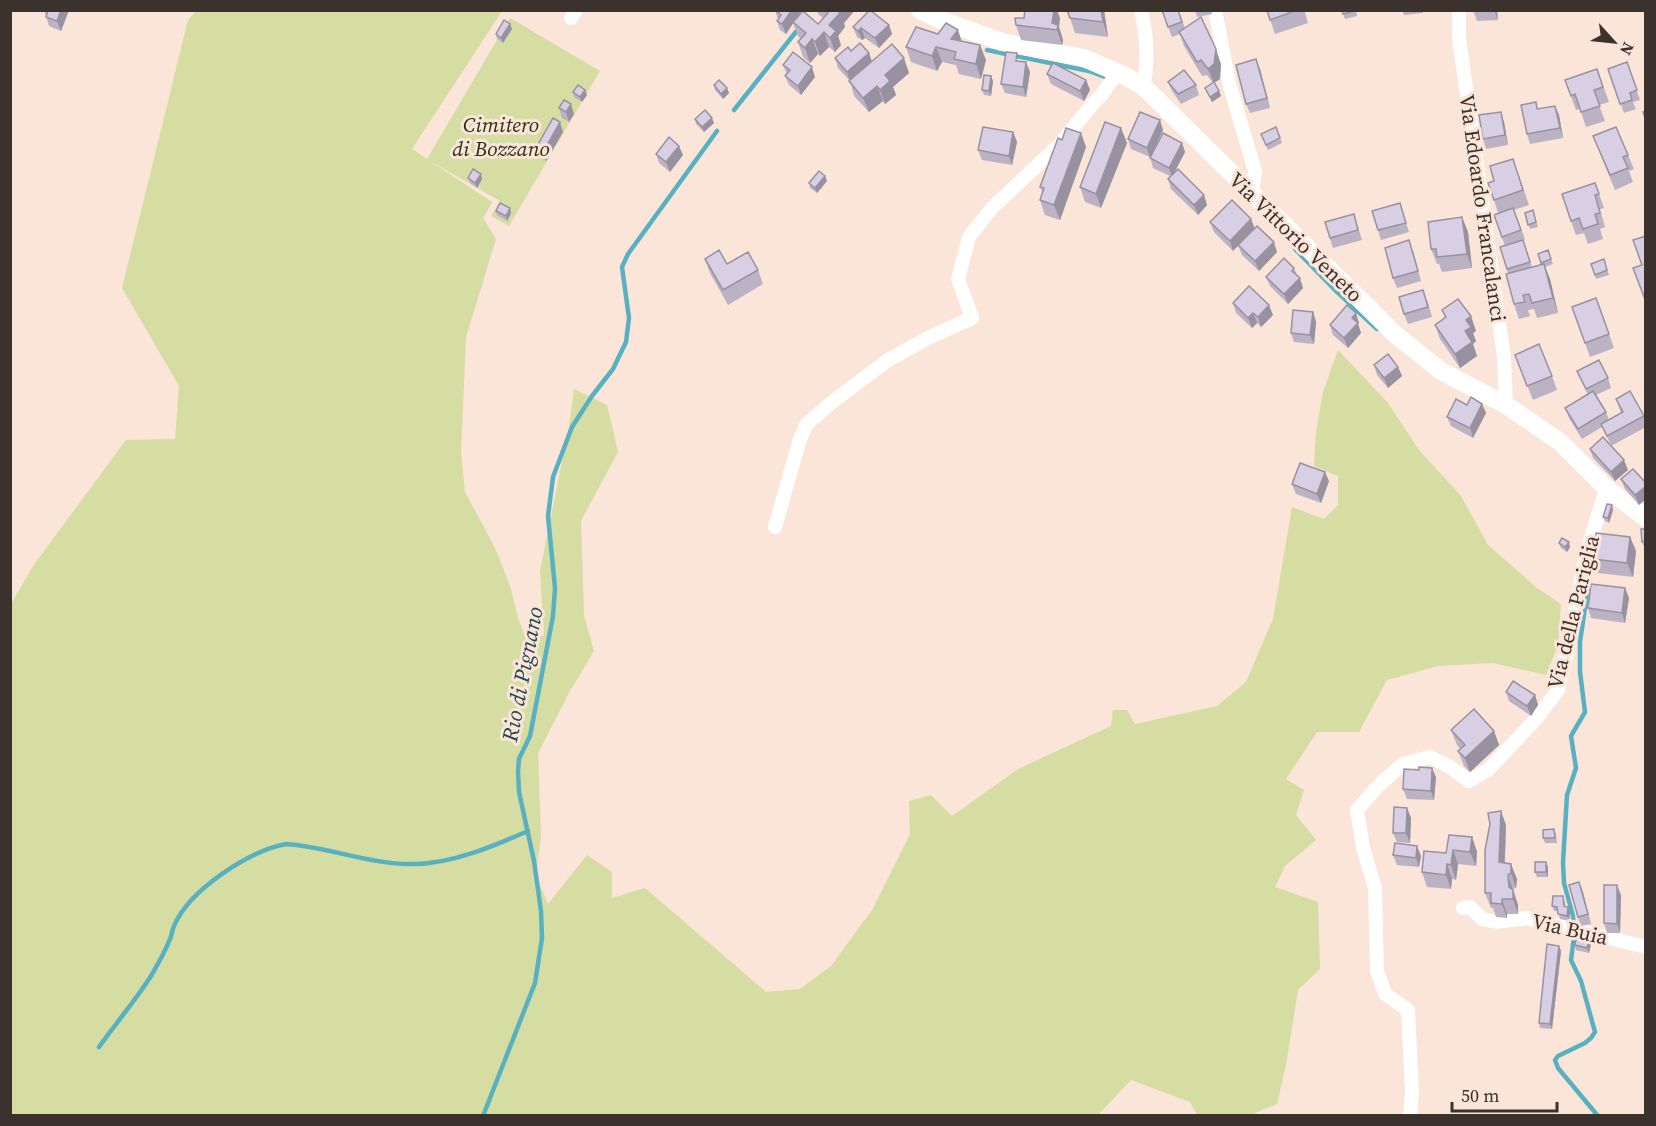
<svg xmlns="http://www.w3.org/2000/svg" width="1656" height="1126" font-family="'Source Serif 4',serif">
	<rect width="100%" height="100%" fill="#fbe4d8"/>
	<path fill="#d5dda3" d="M 196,11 L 502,11 L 412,149 L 427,159 L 510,18 L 600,71 L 509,226 L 491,216 L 500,201 L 430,161 L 492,202 L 483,218 L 496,239 L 466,337 L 461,453 L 465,492 L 495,548 L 510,586 L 518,618 L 528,643 L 544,635 L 540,571 L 569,426 L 574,389 L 607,405 L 618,452 L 581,521 L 584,615 L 594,651 L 570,691 L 538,753 L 541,837 L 536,875 L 548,904 L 587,855 L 612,872 L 612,898 L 645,888 L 766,992 L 800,989 L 831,966 L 872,910 L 910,834 L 909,801 L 931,795 L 952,816 L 1018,769 L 1111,726 L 1113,710 L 1127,710 L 1135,724 L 1217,706 L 1246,682 L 1273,619 L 1292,507 L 1324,519 L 1338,505 L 1338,476 L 1314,466 L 1316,431 L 1323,392 L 1338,350 L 1388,403 L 1419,450 L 1461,496 L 1488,545 L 1537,588 L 1561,604 L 1558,645 L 1546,675 L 1493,663 L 1438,666 L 1387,680 L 1359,732 L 1317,732 L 1286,779 L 1304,790 L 1296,815 L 1316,840 L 1285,866 L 1275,887 L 1318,902 L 1320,969 L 1298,990 L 1286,1065 L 1277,1104 L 1251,1115 L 1197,1115 L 1190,1102 L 1131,1080 L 1097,1116 L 11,1116 L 11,604 L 33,566 L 126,440 L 175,439 L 179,386 L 122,288 L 188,20 Z"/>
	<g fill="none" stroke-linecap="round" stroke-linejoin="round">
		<g stroke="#58b1c0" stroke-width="4.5">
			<path d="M 987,50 L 1089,71 L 1105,77"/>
			<path d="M 734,110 L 799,28"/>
			<path d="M 1295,249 L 1335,290 L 1377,329"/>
			<path d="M 1593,554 L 1580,642 L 1580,672 L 1585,712 L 1571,736 L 1576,768 L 1567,795 L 1563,862 L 1564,883 L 1573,916 L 1574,937 L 1571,960 L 1581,981 L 1595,1032 L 1591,1038 L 1585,1043 L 1558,1056 L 1555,1060 L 1558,1068 L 1598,1116"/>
			<path d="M 99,1047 C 116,1023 135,1001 151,976 C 158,964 165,952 170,939 C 172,935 172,930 174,926 C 189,890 249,851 286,844 C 329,847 371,865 414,864 C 451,864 494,846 528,831"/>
			<path d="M 483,1116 L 535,983 L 542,938 L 541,911 L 534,861 L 519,792 L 518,771 L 519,759 L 530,736 L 553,616 L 555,588 L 548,516 L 553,477 L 572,427 L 592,396 L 613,369 L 626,342 L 629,318 L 622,267 L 628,254 L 717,131"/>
		</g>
		<g stroke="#fff" stroke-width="14">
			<path d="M 1141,10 C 1147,36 1149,61 1143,86"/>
			<path d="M 1215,10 L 1229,83 L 1255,171 L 1252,195"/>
			<path d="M 1459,10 L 1459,38 L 1504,358 L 1506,405"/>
			<path d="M 571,18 L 576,10"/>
			<path d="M 775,527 L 799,442 L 806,425 L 831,403 L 888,360 L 930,337 L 972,318 L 958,279 L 969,237 L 992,208 L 1060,144 L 1092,105 L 1102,94 L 1118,72"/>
			<path d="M 1463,908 L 1470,907 L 1482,919 L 1496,922 L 1527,918 L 1646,947"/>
			<path d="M 1410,1116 L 1412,1092 L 1408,1010 L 1385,994 L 1377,971 L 1375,888 L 1363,848 L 1357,810 L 1379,785 L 1403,764 L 1430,757 L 1450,767 L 1469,781 L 1488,770 L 1536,719 L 1558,690 L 1569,644 L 1585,559 L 1606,488"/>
		</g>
		<path stroke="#fff" stroke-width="18" d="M 920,10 L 938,19 L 1002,42 L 1084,58 L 1123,75 L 1143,86 L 1396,335 L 1441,371 L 1506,405 L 1560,442 L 1606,488 L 1646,518"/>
	</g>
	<g fill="#bbb2c4">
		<path d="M 44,10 L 69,10 L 61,31 L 49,26 Z"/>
		<path d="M 775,10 L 818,24 L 823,18 L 818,14 L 817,10 L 855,10 L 844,23 L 845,27 L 838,36 L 841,45 L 835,52 L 829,47 L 820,56 L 818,54 L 810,63 L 803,57 L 798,42 L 801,39 L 798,36 L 793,23 L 786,34 L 780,30 L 777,21 L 778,19 Z"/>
		<path d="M 1104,10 L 1108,37 L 1075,33 L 1070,18 Z"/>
		<path d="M 1161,10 L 1178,10 L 1185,28 L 1221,64 L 1220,79 L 1214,83 L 1221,96 L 1212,102 L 1205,88 L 1213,83 L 1207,75 L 1202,76 L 1184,46 L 1180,34 L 1172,37 L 1162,11 L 1161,12 Z"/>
		<path d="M 1195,10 L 1212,10 L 1212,14 L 1197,17 Z"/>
		<path d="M 1267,10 L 1304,10 L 1308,23 L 1275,34 Z"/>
		<path d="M 1342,10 L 1356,10 L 1357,16 L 1345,19 Z"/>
		<path d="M 1402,10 L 1423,10 L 1423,13 L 1404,15 Z"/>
		<path d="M 1473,10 L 1497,10 L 1498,20 L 1477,21 Z"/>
		<path d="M 1060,18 L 1059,27 L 1063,40 L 1062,45 L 1021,40 L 1016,25 Z"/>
		<path d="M 510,24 L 512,29 L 503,43 L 497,39 L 496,34 Z"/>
		<path d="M 889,25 L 892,34 L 879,48 L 865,38 L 862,40 L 857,37 L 853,27 Z"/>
		<path d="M 962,42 L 986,60 L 981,79 L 959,74 L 956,65 L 942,62 L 937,71 L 911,62 L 906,47 Z"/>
		<path d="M 851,51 L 869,53 L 872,61 L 909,73 L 893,87 L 896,95 L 885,104 L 883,101 L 869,112 L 854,96 L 850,81 L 838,68 L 835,58 Z"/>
		<path d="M 1019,61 L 1030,72 L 1026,97 L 1005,93 L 1001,84 Z"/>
		<path d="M 1627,62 L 1640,100 L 1633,102 L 1636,109 L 1624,113 L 1608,69 Z"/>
		<path d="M 783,65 L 815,77 L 801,95 L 789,85 L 785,76 L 787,74 Z"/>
		<path d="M 1260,69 L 1270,108 L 1250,113 L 1246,104 Z"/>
		<path d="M 1597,69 L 1609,102 L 1599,105 L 1605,121 L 1586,127 L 1580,109 L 1576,110 L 1565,80 Z"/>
		<path d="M 1047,74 L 1086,80 L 1090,90 L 1084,101 L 1051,84 Z"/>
		<path d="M 993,81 L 991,96 L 984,95 L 982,90 Z"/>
		<path d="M 1168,82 L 1196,85 L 1199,95 L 1181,104 L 1172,91 Z"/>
		<path d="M 714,85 L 729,93 L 723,99 L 715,90 Z"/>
		<path d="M 573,92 L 587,95 L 582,102 L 574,97 Z"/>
		<path d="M 1536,102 L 1538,109 L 1555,106 L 1559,115 L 1563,138 L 1530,144 L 1527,134 Z"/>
		<path d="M 559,108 L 574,114 L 569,122 L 562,118 Z"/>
		<path d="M 695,119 L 714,123 L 704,132 L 696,124 Z"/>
		<path d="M 1504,122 L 1508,145 L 1486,149 L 1483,139 Z"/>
		<path d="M 1276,127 L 1282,143 L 1268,150 L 1261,134 Z"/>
		<path d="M 1121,128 L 1127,143 L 1101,208 L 1085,202 L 1080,187 Z"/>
		<path d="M 1163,130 L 1153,151 L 1182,143 L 1185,152 L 1175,171 L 1207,205 L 1198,215 L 1171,189 L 1168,179 L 1170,176 L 1153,168 L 1150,157 L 1131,149 L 1128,139 Z"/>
		<path d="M 563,132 L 546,161 L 539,157 L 536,148 Z"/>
		<path d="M 1013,132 L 1017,142 L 1012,165 L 982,160 L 978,150 Z"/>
		<path d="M 1593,136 L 1628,155 L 1634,169 L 1629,171 L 1633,182 L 1615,190 Z"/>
		<path d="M 1086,147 L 1060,220 L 1045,215 L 1040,200 L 1043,193 L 1040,187 Z"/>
		<path d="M 656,154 L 683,155 L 670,172 L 659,163 Z"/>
		<path d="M 1518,173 L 1529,205 L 1514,210 L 1525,239 L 1523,240 L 1532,267 L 1542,265 L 1538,254 L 1548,250 L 1553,264 L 1545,267 L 1550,279 L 1558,313 L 1537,318 L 1534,309 L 1528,310 L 1530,316 L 1519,319 L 1514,304 L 1508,273 L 1500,247 L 1505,246 L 1494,215 L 1498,213 L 1494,200 Z"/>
		<path d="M 825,176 L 827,181 L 817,193 L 810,188 L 809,183 Z"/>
		<path d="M 468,178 L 482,179 L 477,188 L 470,183 Z"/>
		<path d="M 1595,183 L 1604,208 L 1600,209 L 1605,227 L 1600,229 L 1603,239 L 1588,244 L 1584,233 L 1576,235 L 1571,221 Z"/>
		<path d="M 1400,203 L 1409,232 L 1381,240 L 1378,230 Z"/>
		<path d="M 510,208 L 511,213 L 507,221 L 497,215 L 496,211 Z"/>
		<path d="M 1533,210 L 1538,227 L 1530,229 L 1525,213 Z"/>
		<path d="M 1354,214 L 1362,240 L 1333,248 L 1330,238 Z"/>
		<path d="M 1251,219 L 1254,228 L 1277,252 L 1259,271 L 1242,255 L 1238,245 L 1233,251 L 1214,232 L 1210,222 Z"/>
		<path d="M 1468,232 L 1472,268 L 1442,272 L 1439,264 L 1437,264 L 1431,249 Z"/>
		<path d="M 1413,250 L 1421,281 L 1397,288 L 1393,278 Z"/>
		<path d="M 705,259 L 758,270 L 763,284 L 728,305 L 710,273 Z"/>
		<path d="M 1604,259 L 1609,275 L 1596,279 L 1591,264 Z"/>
		<path d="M 1294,268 L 1303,288 L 1288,304 L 1270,286 L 1266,277 Z"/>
		<path d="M 1596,298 L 1614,348 L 1590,357 L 1572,307 Z"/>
		<path d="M 1427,300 L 1432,317 L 1408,324 L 1404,314 Z"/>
		<path d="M 1233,303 L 1273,315 L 1261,327 L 1257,323 L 1252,328 L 1236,313 Z"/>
		<path d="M 1442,310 L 1476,331 L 1473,333 L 1476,341 L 1473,344 L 1477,356 L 1460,368 L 1440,339 L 1435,325 L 1445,318 Z"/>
		<path d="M 1313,312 L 1316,322 L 1314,344 L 1294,342 L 1291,333 Z"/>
		<path d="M 1359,323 L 1358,324 L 1361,333 L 1348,348 L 1333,335 L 1330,325 Z"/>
		<path d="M 1515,355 L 1552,376 L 1557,390 L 1533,400 Z"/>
		<path d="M 1374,365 L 1398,367 L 1402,376 L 1388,388 L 1377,375 Z"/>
		<path d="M 1577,371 L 1608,378 L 1611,388 L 1596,395 L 1606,412 L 1609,420 L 1621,413 L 1616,399 L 1644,416 L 1646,421 L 1646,427 L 1611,446 L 1628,470 L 1615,481 L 1593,458 L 1590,449 L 1611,445 L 1602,427 L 1582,439 L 1569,418 L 1565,408 L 1588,395 Z"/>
		<path d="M 1482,404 L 1486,413 L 1473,438 L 1451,426 L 1447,417 L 1467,405 Z"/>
		<path d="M 1621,479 L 1646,483 L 1646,499 L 1639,505 L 1625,489 Z"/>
		<path d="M 1329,481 L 1321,503 L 1296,494 L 1292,484 Z"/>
		<path d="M 1613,510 L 1609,523 L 1605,521 L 1603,517 Z"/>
		<path d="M 1646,529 L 1646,551 L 1642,542 Z"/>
		<path d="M 1630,537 L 1636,551 L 1633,577 L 1598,573 L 1593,559 Z"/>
		<path d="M 1559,543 L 1570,547 L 1567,552 L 1561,548 Z"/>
		<path d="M 1625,588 L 1629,598 L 1625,623 L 1591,618 L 1588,608 Z"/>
		<path d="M 1506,692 L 1535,695 L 1538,705 L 1531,716 L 1509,701 Z"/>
		<path d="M 1451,730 L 1494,731 L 1499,745 L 1470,772 L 1464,766 L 1458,751 L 1460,749 L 1457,745 Z"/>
		<path d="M 1419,770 L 1436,777 L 1434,800 L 1407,799 L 1403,789 Z"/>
		<path d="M 1407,808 L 1411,818 L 1410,843 L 1397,842 L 1393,833 Z"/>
		<path d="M 1506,825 L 1505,863 L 1517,879 L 1516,888 L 1513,889 L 1514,892 L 1518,905 L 1518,914 L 1507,914 L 1507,918 L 1496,917 L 1493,908 L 1491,908 L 1485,893 Z"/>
		<path d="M 1554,829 L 1556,834 L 1557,843 L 1545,843 L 1543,838 Z"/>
		<path d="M 1472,837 L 1477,852 L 1476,866 L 1458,864 L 1456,880 L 1452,879 L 1451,889 L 1427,887 L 1422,872 L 1446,853 Z"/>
		<path d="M 1393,855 L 1421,856 L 1419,867 L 1397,865 Z"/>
		<path d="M 1548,867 L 1548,877 L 1537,877 L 1535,872 Z"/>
		<path d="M 1579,882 L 1591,924 L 1581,926 L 1578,917 Z"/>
		<path d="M 1621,895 L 1620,933 L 1607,933 L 1604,923 Z"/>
		<path d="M 1565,900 L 1565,906 L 1568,907 L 1570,912 L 1569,921 L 1560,919 L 1558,911 L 1554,911 L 1552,906 Z"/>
		<path d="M 1591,935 L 1592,939 L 1589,953 L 1576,950 L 1575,945 Z"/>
		<path d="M 1559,946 L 1561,951 L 1552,1029 L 1540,1028 L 1539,1023 Z"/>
	</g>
	<g fill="#9891a0">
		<path d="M 61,10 L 69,10 L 61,31 L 57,21 Z"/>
		<path d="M 792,10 L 802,10 L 786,34 L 782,24 Z"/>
		<path d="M 837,10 L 855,10 L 844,23 L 845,27 L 838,36 L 841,45 L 835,52 L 830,38 L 829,25 Z"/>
		<path d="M 1053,10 L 1057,10 L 1060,18 L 1059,27 L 1063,40 L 1062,45 L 1057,30 L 1052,23 Z"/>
		<path d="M 1101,10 L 1104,10 L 1108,37 L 1103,22 Z"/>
		<path d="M 1494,10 L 1497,10 L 1498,20 Z"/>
		<path d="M 510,24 L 512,29 L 503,43 L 501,38 Z"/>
		<path d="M 889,25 L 892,34 L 879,48 L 875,38 Z"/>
		<path d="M 861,28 L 865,38 L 862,40 L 858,31 Z"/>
		<path d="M 958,30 L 963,45 L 951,39 Z"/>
		<path d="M 824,32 L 829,47 L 820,56 L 815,42 Z"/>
		<path d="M 812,39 L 818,54 L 810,63 L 805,48 Z"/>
		<path d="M 980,45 L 986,60 L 981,79 L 976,64 Z"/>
		<path d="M 936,47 L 942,62 L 937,71 L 932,56 Z"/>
		<path d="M 1216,49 L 1221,64 L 1220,79 L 1214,83 L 1208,69 Z"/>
		<path d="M 869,53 L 872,62 L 850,82 L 847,72 Z"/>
		<path d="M 904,58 L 909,73 L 893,87 L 896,95 L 885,104 L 880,90 L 885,75 Z"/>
		<path d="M 1256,59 L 1260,69 L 1270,108 L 1267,98 Z"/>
		<path d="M 1026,62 L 1030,72 L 1026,97 L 1023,87 Z"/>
		<path d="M 812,67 L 815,77 L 801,95 L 798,86 Z"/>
		<path d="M 991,76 L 993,81 L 991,96 L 989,91 Z"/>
		<path d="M 1086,80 L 1090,90 L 1084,101 L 1080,91 Z"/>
		<path d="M 877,86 L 883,101 L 869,112 L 863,98 Z"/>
		<path d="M 727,88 L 729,93 L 723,99 L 721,94 Z"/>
		<path d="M 585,90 L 587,95 L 582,102 L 580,97 Z"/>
		<path d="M 1219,91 L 1221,96 L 1212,102 L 1210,97 Z"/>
		<path d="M 571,104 L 574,114 L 569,122 L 566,112 Z"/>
		<path d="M 1555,106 L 1559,115 L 1563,138 L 1560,128 Z"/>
		<path d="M 1501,112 L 1504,122 L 1508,145 L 1505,135 Z"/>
		<path d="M 712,118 L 714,123 L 704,132 L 702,127 Z"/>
		<path d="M 1160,120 L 1163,130 L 1150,158 L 1147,148 Z"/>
		<path d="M 560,122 L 563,132 L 546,161 L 543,152 Z"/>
		<path d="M 1121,128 L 1127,143 L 1101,208 L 1096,194 Z"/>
		<path d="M 1013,132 L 1017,142 L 1012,165 L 1009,156 Z"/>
		<path d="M 1081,133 L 1086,147 L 1060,220 L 1054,205 Z"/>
		<path d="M 1182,143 L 1185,152 L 1172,177 L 1169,168 Z"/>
		<path d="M 679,146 L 683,155 L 670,172 L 666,162 Z"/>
		<path d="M 481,174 L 482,179 L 477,188 L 475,183 Z"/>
		<path d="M 825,176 L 827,181 L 817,193 L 815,188 Z"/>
		<path d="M 1204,195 L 1207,205 L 1198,215 L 1194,205 Z"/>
		<path d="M 510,208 L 511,213 L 507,221 L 506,216 Z"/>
		<path d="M 1462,217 L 1468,232 L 1472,268 L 1467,254 Z"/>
		<path d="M 1251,219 L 1255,229 L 1233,251 L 1230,241 Z"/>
		<path d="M 1274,242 L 1277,252 L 1259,271 L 1255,261 Z"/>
		<path d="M 1544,264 L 1550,279 L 1558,313 L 1553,298 Z"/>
		<path d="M 1300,278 L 1303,288 L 1288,304 L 1284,294 Z"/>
		<path d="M 1269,305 L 1273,315 L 1261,327 L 1258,317 Z"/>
		<path d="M 1313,312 L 1316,322 L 1314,344 L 1310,335 Z"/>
		<path d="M 1253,313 L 1257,323 L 1252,328 L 1248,318 Z"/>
		<path d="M 1356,313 L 1359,323 L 1358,324 L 1361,333 L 1348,348 L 1344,338 L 1352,318 Z"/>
		<path d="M 1471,316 L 1476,331 L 1473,333 L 1476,341 L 1473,344 L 1477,356 L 1460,368 L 1455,354 L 1465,331 L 1466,320 Z"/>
		<path d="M 1398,367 L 1402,376 L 1388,388 L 1384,378 Z"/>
		<path d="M 1482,404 L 1486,413 L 1473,438 L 1470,428 Z"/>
		<path d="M 1624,460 L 1628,470 L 1615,481 L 1611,472 Z"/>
		<path d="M 1325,472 L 1329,481 L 1321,503 L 1317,494 Z"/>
		<path d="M 1646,486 L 1646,499 L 1639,505 L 1635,495 Z"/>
		<path d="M 1612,505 L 1613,510 L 1609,523 L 1608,518 Z"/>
		<path d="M 1630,537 L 1636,551 L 1633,577 L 1627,563 Z"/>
		<path d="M 1569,542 L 1570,547 L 1567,552 L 1565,547 Z"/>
		<path d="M 1625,588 L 1629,598 L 1625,623 L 1622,613 Z"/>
		<path d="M 1535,695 L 1538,705 L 1531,716 L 1527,706 Z"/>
		<path d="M 1494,731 L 1499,745 L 1470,772 L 1465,758 Z"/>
		<path d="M 1432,768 L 1436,777 L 1434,800 L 1431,791 Z"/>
		<path d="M 1407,808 L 1411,818 L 1410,843 L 1406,833 Z"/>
		<path d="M 1501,811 L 1506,825 L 1504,876 L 1499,862 Z"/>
		<path d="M 1472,837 L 1477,852 L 1476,866 L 1470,852 Z"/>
		<path d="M 1417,846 L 1421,856 L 1419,867 L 1416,858 Z"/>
		<path d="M 1453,850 L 1458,864 L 1456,880 L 1451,865 Z"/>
		<path d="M 1546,862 L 1548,867 L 1548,877 L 1546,872 Z"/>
		<path d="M 1447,864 L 1452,879 L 1451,889 L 1446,875 Z"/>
		<path d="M 1511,864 L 1517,879 L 1516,888 L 1511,873 Z"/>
		<path d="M 1508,875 L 1518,905 L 1518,914 L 1509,887 Z"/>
		<path d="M 1579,882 L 1583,892 L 1591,924 L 1588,914 Z"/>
		<path d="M 1617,885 L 1621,895 L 1620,933 L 1617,924 Z"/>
		<path d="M 1502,899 L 1507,914 L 1507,918 L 1502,904 Z"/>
		<path d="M 1568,907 L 1570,912 L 1569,921 L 1567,916 Z"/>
		<path d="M 1591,935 L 1592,939 L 1589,953 L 1587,948 Z"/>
		<path d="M 1559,946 L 1561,951 L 1552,1029 L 1550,1024 Z"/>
	</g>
	<g fill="#d9cfe4" stroke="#9891a0" stroke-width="1.5">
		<path d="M 48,10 L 61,10 L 57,21 L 46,17 Z"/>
		<path d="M 792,10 L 782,24 L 777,21 L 781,15 L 775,10 Z"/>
		<path d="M 826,10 L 837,10 L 840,13 L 829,25 L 836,31 L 830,38 L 824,32 L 815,42 L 812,39 L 805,48 L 798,42 L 806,33 L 793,22 L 803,11 L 818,24 L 828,13 Z"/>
		<path d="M 870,10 L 889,25 L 875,38 L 861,28 L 858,31 L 853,27 Z"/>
		<path d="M 1025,10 L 1054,10 L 1052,23 L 1058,25 L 1057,30 L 1016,25 L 1015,18 L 1024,18 Z"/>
		<path d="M 1067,10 L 1101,10 L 1103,22 L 1070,18 Z"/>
		<path d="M 1162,10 L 1178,10 L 1182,22 L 1168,27 Z"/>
		<path d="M 1267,10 L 1297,10 L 1270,20 Z"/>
		<path d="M 1342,10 L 1355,10 L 1355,11 L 1343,14 Z"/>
		<path d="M 1201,17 L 1216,49 L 1214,64 L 1208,69 L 1201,60 L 1197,62 L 1179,32 Z"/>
		<path d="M 504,20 L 510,24 L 501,38 L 496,34 Z"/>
		<path d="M 946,23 L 958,30 L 951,39 L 980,45 L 976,64 L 954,59 L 956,52 L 936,47 L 932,56 L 906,47 L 916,27 L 938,34 Z"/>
		<path d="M 860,43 L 869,53 L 847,72 L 835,58 L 848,47 L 851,51 Z"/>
		<path d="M 892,44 L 904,58 L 885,75 L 890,81 L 880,90 L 877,86 L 863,98 L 849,81 Z"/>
		<path d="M 793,52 L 812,67 L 798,86 L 785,76 L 790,70 L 783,65 Z"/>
		<path d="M 1006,52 L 1017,53 L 1016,61 L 1026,62 L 1023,87 L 1001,84 Z"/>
		<path d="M 1256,59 L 1267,98 L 1246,104 L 1236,65 Z"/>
		<path d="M 1627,62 L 1637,90 L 1630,93 L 1632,100 L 1620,104 L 1608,69 Z"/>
		<path d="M 1053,63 L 1086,80 L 1080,91 L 1047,74 Z"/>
		<path d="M 1597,69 L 1603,87 L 1594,90 L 1600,106 L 1581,112 L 1575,94 L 1571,96 L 1565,80 Z"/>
		<path d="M 1184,70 L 1196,85 L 1178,94 L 1168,82 Z"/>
		<path d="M 984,75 L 991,76 L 989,91 L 982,90 Z"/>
		<path d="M 719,80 L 727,88 L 721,94 L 714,85 Z"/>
		<path d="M 1214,82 L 1219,91 L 1210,97 L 1205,88 Z"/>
		<path d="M 578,85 L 585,90 L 580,97 L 573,92 Z"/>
		<path d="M 564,100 L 571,104 L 566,112 L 559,108 Z"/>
		<path d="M 1536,102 L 1537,109 L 1555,106 L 1560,128 L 1527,134 L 1521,105 Z"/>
		<path d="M 705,110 L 712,118 L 702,127 L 695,119 Z"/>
		<path d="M 1646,111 L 1646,121 L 1643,112 Z"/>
		<path d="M 1140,112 L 1160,120 L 1147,148 L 1128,139 Z"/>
		<path d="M 1501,112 L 1505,135 L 1483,139 L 1479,115 Z"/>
		<path d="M 553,118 L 560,122 L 543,152 L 536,148 Z"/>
		<path d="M 1105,122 L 1121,128 L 1096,194 L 1080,187 Z"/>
		<path d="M 983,127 L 1013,132 L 1009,156 L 978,150 Z"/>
		<path d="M 1276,127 L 1280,138 L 1266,145 L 1261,134 Z"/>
		<path d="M 1616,127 L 1628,155 L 1623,157 L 1628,168 L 1610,175 L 1593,136 Z"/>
		<path d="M 1066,128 L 1081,133 L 1054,205 L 1040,200 L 1044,188 L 1040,187 L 1058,138 L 1062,140 Z"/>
		<path d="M 1163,133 L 1182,143 L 1169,168 L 1150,158 Z"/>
		<path d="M 669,137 L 679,146 L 666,162 L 656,154 Z"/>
		<path d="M 1513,159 L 1523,190 L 1494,200 L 1488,183 L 1494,181 L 1490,166 Z"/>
		<path d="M 473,169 L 481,174 L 475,183 L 468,178 Z"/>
		<path d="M 1178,169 L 1204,195 L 1194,205 L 1168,179 Z"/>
		<path d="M 819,171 L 825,176 L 815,188 L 809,183 Z"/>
		<path d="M 1595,183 L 1599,194 L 1595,195 L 1600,213 L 1595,214 L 1598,224 L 1583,229 L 1579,218 L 1571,221 L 1562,194 Z"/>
		<path d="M 1232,200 L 1251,219 L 1230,241 L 1210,222 Z"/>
		<path d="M 500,203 L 510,208 L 506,216 L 496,211 Z"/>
		<path d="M 1400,203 L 1406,223 L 1378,230 L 1372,211 Z"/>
		<path d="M 1513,208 L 1521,230 L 1502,237 L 1494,215 Z"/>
		<path d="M 1533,210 L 1536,222 L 1528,225 L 1525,213 Z"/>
		<path d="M 1354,214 L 1358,230 L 1330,238 L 1325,222 Z"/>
		<path d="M 1462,217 L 1467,254 L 1437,257 L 1436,249 L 1431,249 L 1428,222 Z"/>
		<path d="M 1257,226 L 1274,242 L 1255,261 L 1238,245 Z"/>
		<path d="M 1646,236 L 1646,302 L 1633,268 L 1642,265 L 1633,240 Z"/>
		<path d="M 1409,240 L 1418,271 L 1393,278 L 1385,248 Z"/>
		<path d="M 1523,240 L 1530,262 L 1507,269 L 1500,247 Z"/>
		<path d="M 719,250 L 727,264 L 748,252 L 758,270 L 723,290 L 705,259 Z"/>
		<path d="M 1548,250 L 1551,259 L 1541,263 L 1538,254 Z"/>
		<path d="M 1284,258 L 1294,268 L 1292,271 L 1300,278 L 1284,294 L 1266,277 Z"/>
		<path d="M 1604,259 L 1607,270 L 1595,275 L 1591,264 Z"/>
		<path d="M 1544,264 L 1553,298 L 1532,303 L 1529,294 L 1523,295 L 1525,302 L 1514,304 L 1506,274 Z"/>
		<path d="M 1249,286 L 1269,305 L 1258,317 L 1253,313 L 1248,318 L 1233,303 Z"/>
		<path d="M 1423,290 L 1428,307 L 1404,314 L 1399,297 Z"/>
		<path d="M 1596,298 L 1609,334 L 1585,343 L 1572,307 Z"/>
		<path d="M 1458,299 L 1471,316 L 1466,320 L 1471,327 L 1465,331 L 1472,342 L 1455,354 L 1435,325 L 1446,317 L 1442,310 Z"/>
		<path d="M 1347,305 L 1356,313 L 1352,318 L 1358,323 L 1344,338 L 1330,325 Z"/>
		<path d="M 1293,310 L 1313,312 L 1310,335 L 1291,333 Z"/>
		<path d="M 1539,344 L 1552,376 L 1527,386 L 1515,355 Z"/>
		<path d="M 1388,354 L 1398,367 L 1384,378 L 1374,365 Z"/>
		<path d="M 1599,360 L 1608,378 L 1586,389 L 1577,371 Z"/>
		<path d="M 1593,391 L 1606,412 L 1578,429 L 1565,408 Z"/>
		<path d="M 1630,391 L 1644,416 L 1607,436 L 1601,424 L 1623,412 L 1616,399 Z"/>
		<path d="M 1471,397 L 1482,404 L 1470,428 L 1447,417 L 1456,399 L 1467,405 Z"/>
		<path d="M 1603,437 L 1624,460 L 1611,472 L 1590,449 Z"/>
		<path d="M 1300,463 L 1325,472 L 1317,494 L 1292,484 Z"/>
		<path d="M 1633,469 L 1646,483 L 1646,486 L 1635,495 L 1621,479 Z"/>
		<path d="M 1607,504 L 1612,505 L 1608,518 L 1603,517 Z"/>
		<path d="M 1641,529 L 1646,529 L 1646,542 L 1642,542 Z"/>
		<path d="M 1596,533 L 1630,537 L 1627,563 L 1593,559 Z"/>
		<path d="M 1562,538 L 1569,542 L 1565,547 L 1559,543 Z"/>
		<path d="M 1591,584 L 1625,588 L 1622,613 L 1588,608 Z"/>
		<path d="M 1513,681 L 1535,695 L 1527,706 L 1506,692 Z"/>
		<path d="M 1474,709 L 1494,731 L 1465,758 L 1458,751 L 1465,745 L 1451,730 Z"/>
		<path d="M 1419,767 L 1432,768 L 1431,791 L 1403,789 L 1404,769 L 1419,770 Z"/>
		<path d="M 1394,807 L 1407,808 L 1406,833 L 1393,833 Z"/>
		<path d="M 1501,811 L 1499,862 L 1511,864 L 1511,873 L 1508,875 L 1509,887 L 1513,890 L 1513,899 L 1502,899 L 1502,904 L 1491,903 L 1491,893 L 1485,893 L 1485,850 L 1490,824 L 1488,813 Z"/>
		<path d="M 1554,829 L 1555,838 L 1543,838 L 1543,830 Z"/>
		<path d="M 1449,835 L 1472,837 L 1470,852 L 1453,850 L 1451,865 L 1447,864 L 1446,875 L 1422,872 L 1424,851 L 1446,853 Z"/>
		<path d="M 1395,843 L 1417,846 L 1416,858 L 1393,855 Z"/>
		<rect x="1535" y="862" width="11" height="10"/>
		<path d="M 1579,882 L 1588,914 L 1578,917 L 1569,885 Z"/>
		<path d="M 1604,885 L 1617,885 L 1617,924 L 1604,923 Z"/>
		<path d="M 1553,896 L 1563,896 L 1564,906 L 1568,907 L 1567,916 L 1558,914 L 1557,907 L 1552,906 Z"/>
		<path d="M 1577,932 L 1591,935 L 1587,948 L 1575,945 Z"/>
		<path d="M 1547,944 L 1559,946 L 1550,1024 L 1539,1023 Z"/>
	</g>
	<g text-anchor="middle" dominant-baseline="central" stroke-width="6" stroke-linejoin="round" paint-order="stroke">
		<g font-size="21" font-style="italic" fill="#2c2f11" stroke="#fbe4d8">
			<text x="501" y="124">Cimitero<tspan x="501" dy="24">di Bozzano</tspan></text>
		</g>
		<g font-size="21" fill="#3b322e" stroke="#fbe4d8">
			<text transform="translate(1483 208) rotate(82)">Via Edoardo Francalanci</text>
			<text transform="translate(1296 237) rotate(44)">Via Vittorio Veneto</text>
			<text transform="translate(1573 612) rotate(-76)">Via della Pariglia</text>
			<text transform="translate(1570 929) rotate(13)">Via Buia</text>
		</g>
		<g font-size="22" font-style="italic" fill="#204950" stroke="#fbe4d8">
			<text transform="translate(522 674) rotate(-79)">Rio di Pignano</text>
		</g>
	</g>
	<rect width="1656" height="1126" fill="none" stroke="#3b322e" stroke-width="24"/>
	<g transform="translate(1614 42) rotate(117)" stroke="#fbe4d8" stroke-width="4.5" paint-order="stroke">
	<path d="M0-4.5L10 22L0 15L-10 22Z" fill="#3b322e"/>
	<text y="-9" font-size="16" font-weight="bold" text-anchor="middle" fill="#3b322e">N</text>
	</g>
	<path d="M1452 1102v9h105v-9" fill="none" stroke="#3b322e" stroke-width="3"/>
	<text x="1461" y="1102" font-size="18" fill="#3b322e" stroke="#fbe4d8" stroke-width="4.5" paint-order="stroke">50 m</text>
</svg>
